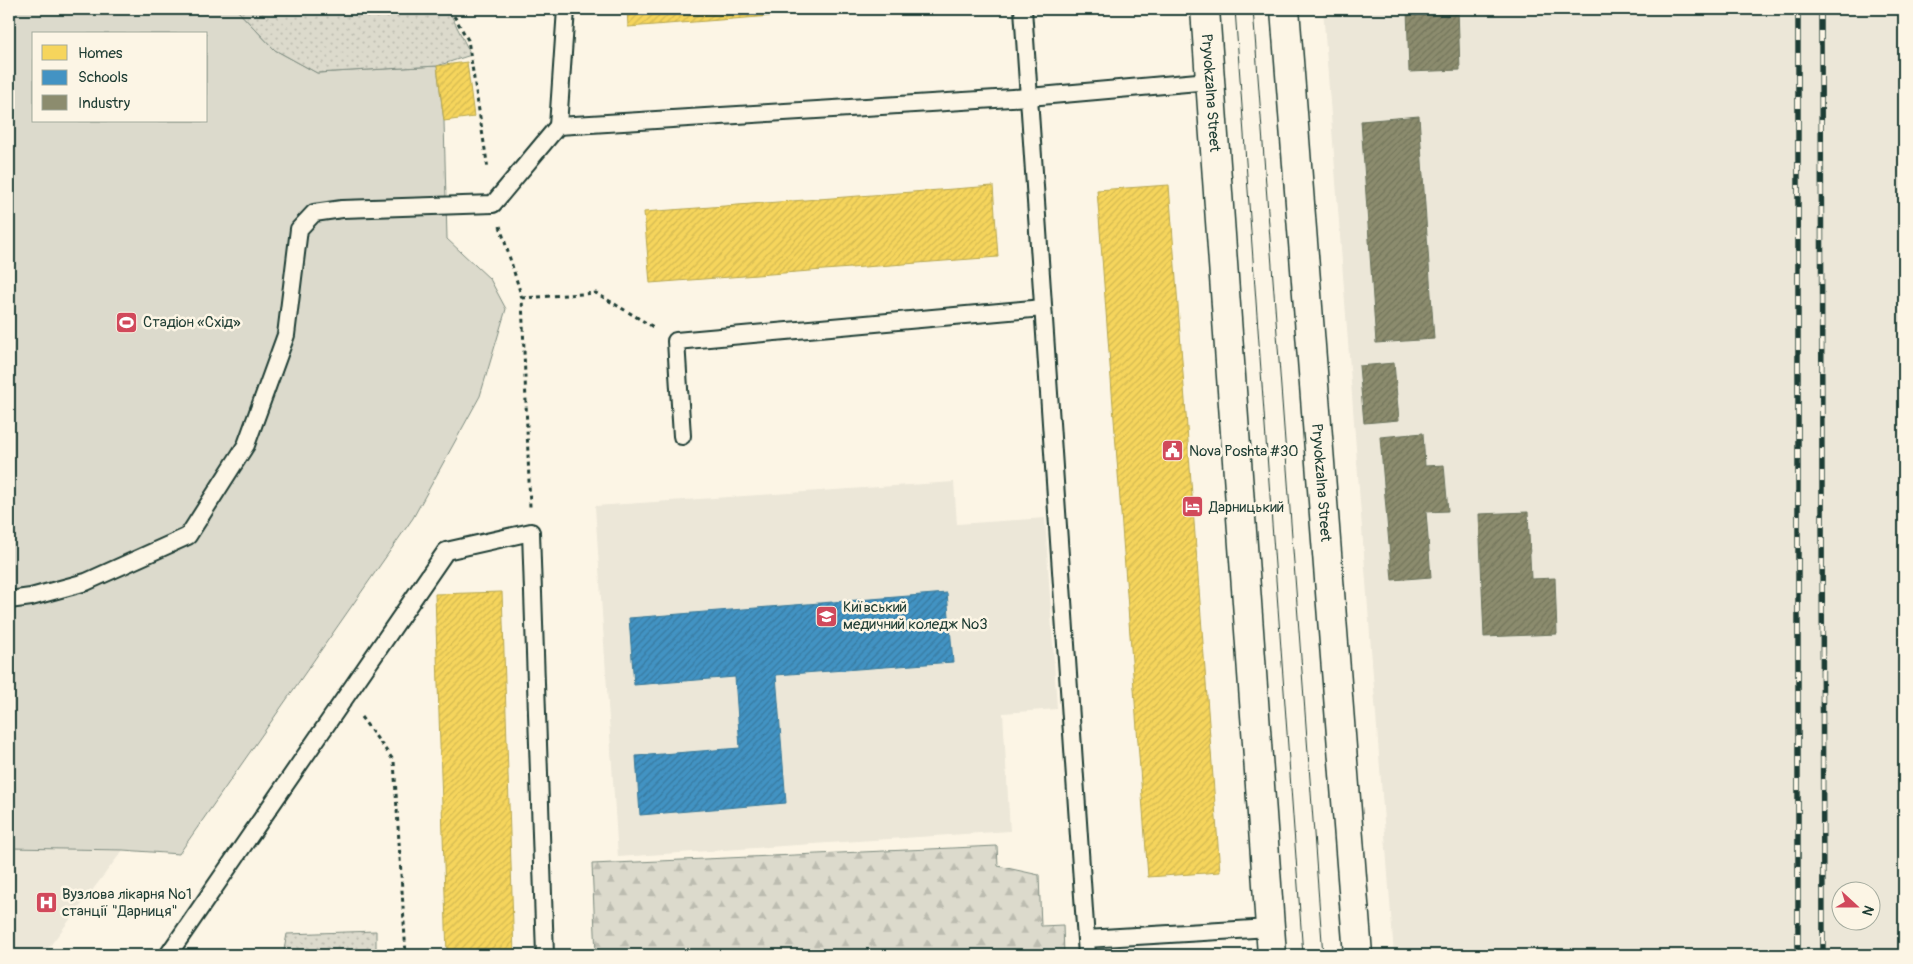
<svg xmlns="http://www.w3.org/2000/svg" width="1913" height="964" font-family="Pangolin,sans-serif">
	<defs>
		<pattern id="forest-firs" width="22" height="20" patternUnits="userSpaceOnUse" patternTransform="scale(1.25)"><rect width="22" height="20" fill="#dcdacc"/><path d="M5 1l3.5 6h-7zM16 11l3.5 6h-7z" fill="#bcbcb0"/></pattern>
		<pattern id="park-dots" width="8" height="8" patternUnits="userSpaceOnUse" patternTransform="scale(1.25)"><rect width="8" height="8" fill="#dcdacc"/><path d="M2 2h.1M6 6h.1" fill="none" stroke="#bcbcb0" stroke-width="1.8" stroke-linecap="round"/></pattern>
		<pattern id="homes-hatch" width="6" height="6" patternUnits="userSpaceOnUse" patternTransform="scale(1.25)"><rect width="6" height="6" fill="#f6d55c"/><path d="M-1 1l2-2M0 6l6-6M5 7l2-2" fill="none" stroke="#d2b851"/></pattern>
		<pattern id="schools-hatch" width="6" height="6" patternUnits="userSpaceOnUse" patternTransform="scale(1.25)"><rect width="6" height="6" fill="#4393c3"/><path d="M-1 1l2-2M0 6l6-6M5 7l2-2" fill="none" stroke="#37799f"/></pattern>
		<pattern id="industry-hatch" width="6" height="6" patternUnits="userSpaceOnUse" patternTransform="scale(1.25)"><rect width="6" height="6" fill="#8c8c6e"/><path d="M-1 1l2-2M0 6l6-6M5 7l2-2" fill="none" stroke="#72745b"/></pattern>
	</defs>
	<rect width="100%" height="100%" fill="#fcf5e5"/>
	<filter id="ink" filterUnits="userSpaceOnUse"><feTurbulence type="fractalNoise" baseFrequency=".02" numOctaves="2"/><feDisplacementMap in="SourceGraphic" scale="10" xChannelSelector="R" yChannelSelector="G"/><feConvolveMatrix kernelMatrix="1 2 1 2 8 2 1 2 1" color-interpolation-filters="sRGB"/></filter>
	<g filter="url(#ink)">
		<g fill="#ece7d8" fill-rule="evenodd">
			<path d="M 1323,9 L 1904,9 L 1904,955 L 1394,955 ZM 1840,892 L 1870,892 L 1870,922 L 1840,922 Z"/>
			<path d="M 954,482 L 957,524 L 1045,518 L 1057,709 L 1003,713 L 1010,831 L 618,857 L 595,506 Z"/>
			<path d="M 9,848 L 123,850 L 43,955 L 9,955 Z"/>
		</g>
		<path fill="#dcdacc" stroke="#7e8c80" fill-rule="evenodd" d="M 9,9 L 236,9 L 275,50 L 317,73 L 437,66 L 444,121 L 447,239 L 490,279 L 506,309 L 480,396 L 413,518 L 179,854 L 123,850 L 9,848 ZM 34,34 L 206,34 L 206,121 L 34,121 Z"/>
		<path fill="url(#forest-firs)" stroke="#7e8c80" d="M 997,846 L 998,866 L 1039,875 L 1041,926 L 1063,925 L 1064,955 L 596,955 L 592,864 Z"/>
		<g fill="url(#park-dots)" stroke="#7e8c80">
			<path d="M 236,9 L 448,9 L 471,55 L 437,66 L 317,73 L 275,50 Z"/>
			<path d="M 376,931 L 376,955 L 283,955 L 287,934 Z"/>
		</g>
		<g fill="url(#homes-hatch)" stroke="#b6a750">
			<path d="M 627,9 L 864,9 L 628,27 Z"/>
			<path d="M 467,62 L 474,117 L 444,121 L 437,66 Z"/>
			<path d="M 1169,185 L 1220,872 L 1148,877 L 1097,190 Z"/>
			<path d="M 993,186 L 998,257 L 650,283 L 644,212 Z"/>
			<path d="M 502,592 L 514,955 L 447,955 L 435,594 Z"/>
		</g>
		<path fill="url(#schools-hatch)" stroke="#387998" d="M 947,593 L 953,662 L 776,675 L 786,803 L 640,815 L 636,756 L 740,748 L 735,677 L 634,685 L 629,618 Z"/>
		<g fill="url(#industry-hatch)" stroke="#6b745d">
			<path d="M 1407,9 L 1458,9 L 1460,70 L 1409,72 Z"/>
			<path d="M 1419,116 L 1434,339 L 1376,343 L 1361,121 Z"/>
			<path d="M 1394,363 L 1399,420 L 1364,423 L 1359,366 Z"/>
			<path d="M 1423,433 L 1425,466 L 1444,465 L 1448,511 L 1426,512 L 1431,577 L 1392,580 L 1380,437 Z"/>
			<path d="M 1528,512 L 1531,579 L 1555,578 L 1557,634 L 1484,637 L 1479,514 Z"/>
		</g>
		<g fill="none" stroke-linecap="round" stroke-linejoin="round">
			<defs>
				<g id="lane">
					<path d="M 1023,9 L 1087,955"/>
					<path d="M 558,126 L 566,9"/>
					<path d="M 682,436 L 676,341 L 1043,308"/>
					<path d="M 9,600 L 31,597 L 86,582 L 188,536 L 246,445 L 286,335 L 299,229 L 314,213 L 342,209 L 493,204 L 558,126 L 1029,97 L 1209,81"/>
					<path d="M 1086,939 L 1270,928"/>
					<path d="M 168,955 L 446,551 L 531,532 L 545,955"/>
				</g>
				<g id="secondary">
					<path id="s1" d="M 1205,9 L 1272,955"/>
					<path id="s2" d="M 1285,9 L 1358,955"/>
				</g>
			</defs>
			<use href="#lane" stroke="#1f3d34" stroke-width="20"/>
			<use href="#secondary" stroke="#1f3d34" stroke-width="31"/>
			<g stroke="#1f3d34" stroke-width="3" stroke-dasharray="4 4" stroke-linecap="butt">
				<path d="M 450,9 L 468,40 L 488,169"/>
				<path d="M 500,226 L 522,298 L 530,507"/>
				<path d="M 522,298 L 596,293 L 655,328"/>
				<path d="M 361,717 L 394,761 L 406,955"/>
			</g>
			<use href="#lane" stroke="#fcf5e5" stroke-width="16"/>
			<use href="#secondary" stroke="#fcf5e5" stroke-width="28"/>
			<g stroke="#1f3d34" stroke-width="1">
				<path d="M 1235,9 L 1303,955"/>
				<path d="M 1253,9 L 1323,955"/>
			</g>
			<defs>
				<g id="rail">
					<path d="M 1798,9 L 1798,955"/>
					<path d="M 1821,9 L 1823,955"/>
				</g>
			</defs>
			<use href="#rail" stroke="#1f3d34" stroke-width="5.5"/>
			<use href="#rail" stroke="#fcf5e5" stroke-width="4" stroke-dasharray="11" stroke-linecap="butt"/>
		</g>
	</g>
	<defs>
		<symbol id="stadium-square" viewBox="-11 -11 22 22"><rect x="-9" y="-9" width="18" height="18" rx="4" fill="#d1495b" stroke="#fcf5e5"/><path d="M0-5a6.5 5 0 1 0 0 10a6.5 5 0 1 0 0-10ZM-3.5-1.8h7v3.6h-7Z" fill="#fff"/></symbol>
		<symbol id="civic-square" viewBox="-11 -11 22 22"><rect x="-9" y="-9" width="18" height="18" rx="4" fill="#d1495b" stroke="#fcf5e5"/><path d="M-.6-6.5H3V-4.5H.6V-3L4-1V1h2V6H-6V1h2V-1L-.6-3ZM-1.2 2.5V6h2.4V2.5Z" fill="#fff"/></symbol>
		<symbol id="hotel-square" viewBox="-11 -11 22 22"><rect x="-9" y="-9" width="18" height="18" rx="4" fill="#d1495b" stroke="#fcf5e5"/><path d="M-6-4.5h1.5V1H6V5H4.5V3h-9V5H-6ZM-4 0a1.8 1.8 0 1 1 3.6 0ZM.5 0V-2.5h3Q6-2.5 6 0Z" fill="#fff"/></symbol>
		<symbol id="university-square" viewBox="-11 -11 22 22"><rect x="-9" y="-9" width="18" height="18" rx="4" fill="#d1495b" stroke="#fcf5e5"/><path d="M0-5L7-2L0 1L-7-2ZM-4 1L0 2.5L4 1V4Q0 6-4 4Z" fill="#fff"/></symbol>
		<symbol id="hospital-square" viewBox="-11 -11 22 22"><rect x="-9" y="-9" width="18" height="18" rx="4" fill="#d1495b" stroke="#fcf5e5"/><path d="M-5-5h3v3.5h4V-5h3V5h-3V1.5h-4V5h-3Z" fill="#fff"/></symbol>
	</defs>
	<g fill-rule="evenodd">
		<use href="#stadium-square" x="114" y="310" width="25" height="25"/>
		<use href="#civic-square" x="1160" y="438" width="25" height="25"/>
		<use href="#hotel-square" x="1180" y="494" width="25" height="25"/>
		<use href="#university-square" x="814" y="604" width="25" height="25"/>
		<use href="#hospital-square" x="34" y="890" width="25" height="25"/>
	</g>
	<g text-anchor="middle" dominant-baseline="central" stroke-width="5" stroke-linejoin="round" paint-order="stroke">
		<g font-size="15" fill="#1f3d34" stroke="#fcf5e5">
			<text stroke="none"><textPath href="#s1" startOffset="84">Pryvokzalna Street</textPath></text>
			<text stroke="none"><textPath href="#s2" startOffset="475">Pryvokzalna Street</textPath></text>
		</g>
		<g font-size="15" fill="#1f3d34" stroke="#fcf5e5" text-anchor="start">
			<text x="143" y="322">Стадіон «Схід»</text>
			<text x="1189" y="451">Nova Poshta #30</text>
			<text x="1209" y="507">Дарницький</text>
			<text x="843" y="607">Київський<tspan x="843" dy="17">медичний коледж №3</tspan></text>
			<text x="62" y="894">Вузлова лікарня №1<tspan x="62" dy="17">станції "Дарниця"</tspan></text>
		</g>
	</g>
	<rect width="1913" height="964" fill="none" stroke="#fcf5e5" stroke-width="30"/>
	<rect x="15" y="15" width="1883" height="934" fill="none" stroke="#1f3d34" stroke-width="2" filter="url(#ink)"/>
	<rect x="32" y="32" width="175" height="90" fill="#fcf5e5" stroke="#a4ab9e"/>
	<rect x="42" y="45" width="25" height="15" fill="#f6d55c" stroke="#a4ab9e"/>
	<text x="78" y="58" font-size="15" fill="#1f3d34">Homes</text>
	<rect x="42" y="70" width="25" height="15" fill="#4393c3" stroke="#a4ab9e"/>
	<text x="78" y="82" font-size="15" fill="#1f3d34">Schools</text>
	<rect x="42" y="95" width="25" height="15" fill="#8c8c6e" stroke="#a4ab9e"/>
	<text x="78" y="108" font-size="15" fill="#1f3d34">Industry</text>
	<g transform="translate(1856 906) rotate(111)"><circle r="24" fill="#fcf5e5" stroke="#a4ab9e"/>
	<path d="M0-4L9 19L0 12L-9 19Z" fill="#d1495b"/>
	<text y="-8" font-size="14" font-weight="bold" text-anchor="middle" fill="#1f3d34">N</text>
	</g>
</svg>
